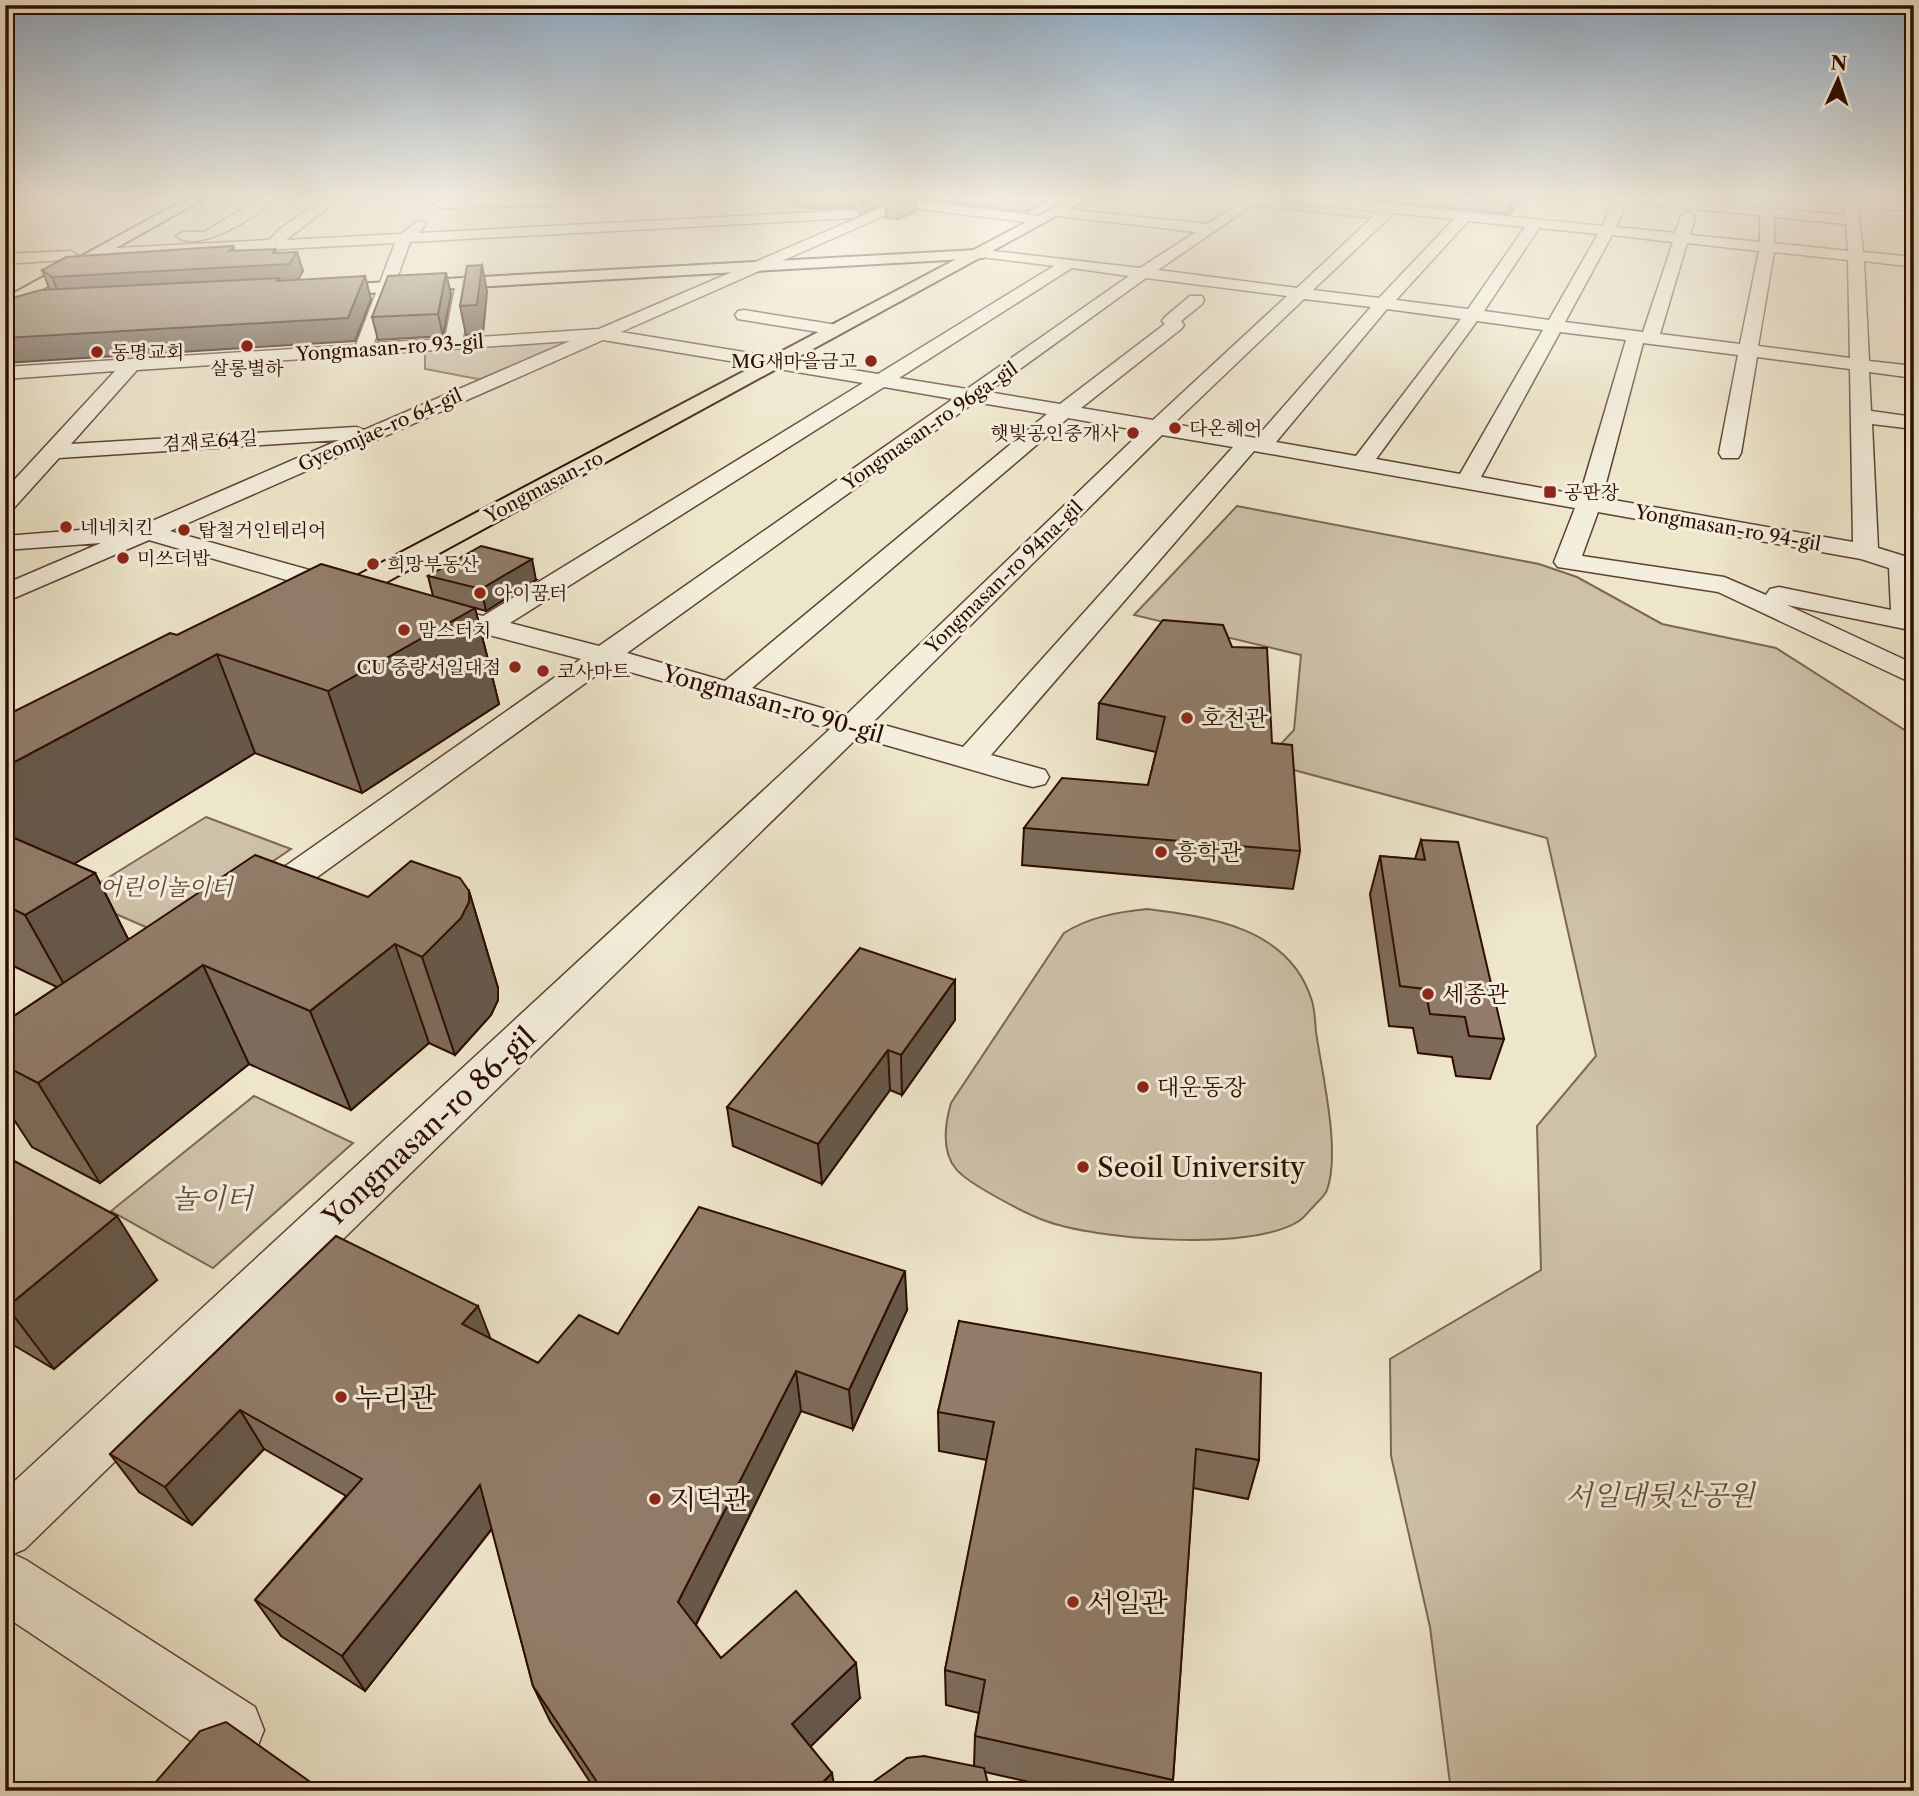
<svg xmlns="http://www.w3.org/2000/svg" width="1919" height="1796" font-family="'Libre Caslon Text','Noto Serif KR',serif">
	<rect width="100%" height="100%" fill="#eee6cb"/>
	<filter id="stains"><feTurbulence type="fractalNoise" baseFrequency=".00286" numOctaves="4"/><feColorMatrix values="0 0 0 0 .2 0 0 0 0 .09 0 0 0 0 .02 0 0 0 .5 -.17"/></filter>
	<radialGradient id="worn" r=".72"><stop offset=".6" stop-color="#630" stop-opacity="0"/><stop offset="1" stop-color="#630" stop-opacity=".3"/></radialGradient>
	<g fill="#cdc1a9" stroke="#7d6655" stroke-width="2">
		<path d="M 1265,198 L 1270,198 L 1386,210 L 1376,219 L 1253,206 Z"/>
		<path d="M 596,334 L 488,381 L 425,369 L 425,346 Z"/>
		<path d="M 1237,506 L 1539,564 L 1577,577 L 1662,624 L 1776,648 L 1914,736 L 1914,1791 L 1451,1791 L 1430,1627 L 1391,1456 L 1390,1359 L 1541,1270 L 1537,1126 L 1596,1056 L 1547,838 L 1264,762 L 1294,730 L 1301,655 L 1134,615 Z"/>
		<path d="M 206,817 L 291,849 L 164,935 L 77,897 Z"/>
		<path d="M 1147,909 C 1211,917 1290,928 1312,1001 C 1315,1011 1315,1022 1316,1032 C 1322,1074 1341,1151 1327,1190 C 1325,1196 1318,1201 1314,1206 C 1309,1211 1304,1218 1299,1221 C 1252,1252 1094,1240 1043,1220 C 1025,1213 968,1184 956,1169 C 941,1151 945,1124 951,1103 L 1064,933 C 1089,917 1118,912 1147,909 Z"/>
		<path d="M 254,1096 L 353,1143 L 213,1268 L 111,1211 Z"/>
	</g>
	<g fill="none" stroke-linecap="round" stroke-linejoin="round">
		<defs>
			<path id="pedestrian" d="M 18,198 L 31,198 L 5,210 L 5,203 Z"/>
			<g id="minor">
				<path d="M 261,198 L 277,198 C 260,215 197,255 176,236 L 183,232 L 204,232 Z"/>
				<path d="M 325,198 L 340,198 L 286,240 L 401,234 L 419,220 L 426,224 L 419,233 L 853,210 L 860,214 L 853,218 L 410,242 L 374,343 L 445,339 L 456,282 L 464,277 L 472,282 L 463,338 L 599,329 L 904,198 L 920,198 L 918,201 L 1046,217 L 1048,220 L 1041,224 L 904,207 L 621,332 L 878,374 L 1054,266 L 981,257 L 973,252 L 976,249 L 1140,268 L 1196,232 L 1051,215 L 1051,209 L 1056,208 L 1207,224 L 1249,198 L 1263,198 L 1158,270 L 1297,288 L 1379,211 L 1288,202 L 1282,198 L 1323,198 L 1603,226 L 1614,198 L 1658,198 L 1762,207 L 1766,198 L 1778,198 L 1775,209 L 1845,215 L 1844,204 L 1829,201 L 1828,198 L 1914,203 L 1914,211 L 1858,207 L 1863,252 L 1914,257 L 1914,267 L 1864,261 L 1869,361 L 1914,366 L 1914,378 L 1869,372 L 1871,411 L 1914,417 L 1914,429 L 1872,424 L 1878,548 L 1914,559 L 1914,627 L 1905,629 L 1787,605 L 1914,664 L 1914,684 L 1718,592 L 1558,567 L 1554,562 L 1575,508 L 1254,451 L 991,755 L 1045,770 L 1049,777 L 1045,784 L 1033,787 L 1021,784 L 858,737 L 25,1549 L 13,1554 L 26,1560 L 255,1707 L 264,1730 L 255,1753 L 232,1762 L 209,1753 L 5,1616 L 5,1490 L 830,729 L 609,666 L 273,909 L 260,913 L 247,909 L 242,901 L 247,893 L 581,659 L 420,617 L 416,611 L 420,605 L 430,603 L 483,616 L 863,383 L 603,340 L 170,531 L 356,583 L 360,589 L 356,595 L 347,597 L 338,595 L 149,540 L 5,602 L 5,584 L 101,543 L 5,550 L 5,536 L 143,525 L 339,440 L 59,458 L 13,509 L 5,511 L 5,490 L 115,371 L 5,379 L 5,367 L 356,345 L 395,243 L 97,259 L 89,254 L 97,249 L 269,240 L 281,228 ZM 1626,203 L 1760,215 L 1760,242 L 1690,235 L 1695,216 L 1688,212 L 1681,216 L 1675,233 L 1616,227 ZM 1394,213 L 1454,219 L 1379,298 L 1313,290 ZM 1774,217 L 1846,224 L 1848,251 L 1774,243 ZM 1468,221 L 1525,227 L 1468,309 L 1396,300 ZM 1539,228 L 1598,234 L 1549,320 L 1484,311 ZM 1612,235 L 1673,242 L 1643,332 L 1565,322 ZM 1687,243 L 1759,251 L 1740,344 L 1660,334 ZM 1774,252 L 1848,260 L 1850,358 L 1758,346 ZM 1072,268 L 1129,276 L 967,389 L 899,378 ZM 1146,278 L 1287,296 L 1153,420 L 1081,408 L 1181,329 L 1184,325 L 1181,321 L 1202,304 L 1204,300 L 1202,296 L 1190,296 L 1165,317 L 1162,321 L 1165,324 L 1060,404 L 988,392 ZM 1304,299 L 1371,307 L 1256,438 L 1173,424 ZM 1387,309 L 1461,319 L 1356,456 L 1276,442 ZM 1477,321 L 1543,330 L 1460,474 L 1376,459 ZM 1560,332 L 1626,340 L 1580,495 L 1481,477 ZM 570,341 L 364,430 L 356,427 L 71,444 L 137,370 ZM 1643,343 L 1738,355 L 1719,453 L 1722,458 L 1738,458 L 1741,453 L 1757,357 L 1850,369 L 1853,542 L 1602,498 ZM 884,387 L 953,399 L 599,646 L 510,623 ZM 975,402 L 1047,414 L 725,681 L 627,653 ZM 1068,418 L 1142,431 L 846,715 L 752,688 ZM 1162,435 L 1233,447 L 963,747 L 873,722 ZM 1598,512 L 1861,559 L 1889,568 L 1891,610 L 1779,587 L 1770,589 L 1766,595 L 1724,577 L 1582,556 Z"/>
				<path d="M 561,198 L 695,198 L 696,199 L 689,203 L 441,208 L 434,204 L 441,200 Z"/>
				<path d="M 71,251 L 79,256 L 76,259 L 5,264 L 5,254 Z"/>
				<path d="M 744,310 L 837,325 L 846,330 L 837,335 L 738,319 L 735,315 L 738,311 Z"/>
			</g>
			<g id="secondary">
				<path d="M 188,198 L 205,198 L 5,310 L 5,298 Z"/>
				<path d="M 977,250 L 985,255 L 983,258 L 315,296 L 306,291 L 315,286 Z"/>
			</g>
			<path id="primary" d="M 1072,198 L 1089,198 L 335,610 L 325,612 L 315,610 L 311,604 L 315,598 Z"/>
		</defs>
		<use href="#pedestrian" stroke="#5d4234" stroke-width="4"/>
		<use href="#minor" stroke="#5d4234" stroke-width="3"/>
		<use href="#secondary" stroke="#2d0c01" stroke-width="4"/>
		<use href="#primary" stroke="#2d0c01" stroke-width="4"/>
		<use href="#pedestrian" fill="#f4efdd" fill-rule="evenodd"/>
		<use href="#minor" fill="#f4efdd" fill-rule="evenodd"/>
		<use href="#secondary" fill="#f4efdd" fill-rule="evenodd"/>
		<use href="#primary" fill="#eee6cb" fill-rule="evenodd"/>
	</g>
	<g fill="#7d6c5b" stroke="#2d0c01" stroke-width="2">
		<path d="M 793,198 L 916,198 L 916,211 L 898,219 L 886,218 L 886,203 L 862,213 L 853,207 L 817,209 L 794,206 Z"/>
		<path d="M 921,198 L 1052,198 L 1027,212 L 922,199 Z"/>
		<path d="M 1357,198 L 1524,198 L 1509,214 Z"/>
		<path d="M 234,251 L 276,253 L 303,271 L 297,280 L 371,299 L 355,341 L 50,290 L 42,270 Z"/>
		<path d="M 451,294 L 443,336 L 378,340 L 372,317 Z"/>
		<path d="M 428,576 L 536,580 L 486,611 L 475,608 L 499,704 L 362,793 L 255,753 L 74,864 L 95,873 L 128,939 L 368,897 L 469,891 L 498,988 L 498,1000 L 491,1015 L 455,1055 L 429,1043 L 351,1110 L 249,1064 L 100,1183 L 32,1147 L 5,1106 L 5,1022 L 57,987 L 5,962 L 5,716 L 177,635 L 433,596 Z"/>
		<path d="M 1232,647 L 1272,743 L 1300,851 L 1293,889 L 1022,865 L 1024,828 L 1148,785 L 1156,752 L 1097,739 L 1099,703 Z"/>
		<path d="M 1421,840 L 1504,1039 L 1490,1079 L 1456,1076 L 1452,1057 L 1418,1053 L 1413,1028 L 1389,1026 L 1370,894 L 1380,856 L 1415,859 Z"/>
		<path d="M 955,980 L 955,1020 L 902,1095 L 890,1090 L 822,1184 L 733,1146 L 727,1107 Z"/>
		<path d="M 5,1156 L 157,1280 L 54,1369 L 5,1340 Z"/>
		<path d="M 336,1236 L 491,1339 L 538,1363 L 618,1334 L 907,1310 L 853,1429 L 801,1411 L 696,1625 L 721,1658 L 860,1698 L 810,1747 L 835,1791 L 596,1791 L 550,1721 L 533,1686 L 492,1529 L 365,1691 L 281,1636 L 255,1600 L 346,1496 L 264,1449 L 192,1525 L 139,1492 L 110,1454 Z"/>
		<path d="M 959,1321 L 1259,1460 L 1248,1499 L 1193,1488 L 1173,1780 L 1170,1791 L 1069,1791 L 985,1772 L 974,1766 L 975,1736 L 979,1713 L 946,1705 L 945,1670 L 987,1460 L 939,1451 L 938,1412 Z"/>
	</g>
	<g fill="#66584a" stroke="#2d0c01" stroke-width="2">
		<path d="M 816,198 L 852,198 L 853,207 L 817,209 Z"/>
		<path d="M 862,198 L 885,198 L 886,203 L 862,213 Z"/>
		<path d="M 897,198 L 916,198 L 916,211 L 898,219 Z"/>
		<path d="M 1027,198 L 1052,198 L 1027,212 Z"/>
		<path d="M 1512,198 L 1524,198 L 1509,214 Z"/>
		<path d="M 233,246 L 239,266 L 273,253 L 275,249 L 280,265 L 297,252 L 303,271 L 295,285 L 60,297 L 52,277 L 229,251 Z"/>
		<path d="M 482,265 L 487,292 L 483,334 L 466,335 L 460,306 Z"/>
		<path d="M 446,273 L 451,294 L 443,336 L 438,314 Z"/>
		<path d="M 365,276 L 371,299 L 355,341 L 5,363 L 5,338 Z"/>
		<path d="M 532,559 L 536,580 L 486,611 L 481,589 Z"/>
		<path d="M 475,608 L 499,704 L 362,793 L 328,691 Z"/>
		<path d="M 217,654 L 255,753 L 33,889 L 5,848 L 5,767 Z"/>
		<path d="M 95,873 L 134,951 L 69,993 L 25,915 Z"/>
		<path d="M 469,891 L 498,988 L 498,1000 L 491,1015 L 455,1055 L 422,957 Z"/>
		<path d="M 395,944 L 429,1043 L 351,1110 L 310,1011 Z"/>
		<path d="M 203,965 L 249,1064 L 100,1183 L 38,1083 Z"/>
		<path d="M 955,980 L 955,1020 L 902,1095 L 901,1055 Z"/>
		<path d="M 888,1050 L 890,1090 L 822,1184 L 818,1144 Z"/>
		<path d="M 117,1216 L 157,1280 L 54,1369 L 7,1307 Z"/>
		<path d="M 905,1271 L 907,1310 L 853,1429 L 849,1390 Z"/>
		<path d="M 478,1306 L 493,1345 L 462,1324 Z"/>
		<path d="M 796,1371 L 801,1411 L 689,1638 L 678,1602 Z"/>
		<path d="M 240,1410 L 264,1449 L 192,1525 L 165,1487 Z"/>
		<path d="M 480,1485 L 497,1522 L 365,1691 L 342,1656 Z"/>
		<path d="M 856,1663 L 860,1698 L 799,1758 L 792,1724 Z"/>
		<path d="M 832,1773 L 835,1791 L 814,1791 Z"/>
	</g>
	<g fill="#917d6a" stroke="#2d0c01" stroke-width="2">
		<path d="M 233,246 L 229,251 L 275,249 L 273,253 L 297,252 L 289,264 L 52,277 L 42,270 L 66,257 Z"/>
		<path d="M 482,265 L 477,305 L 460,306 L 467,266 Z"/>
		<path d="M 446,273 L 438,314 L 372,317 L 388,276 Z"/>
		<path d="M 365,276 L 348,318 L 5,338 L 5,300 L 41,290 L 279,278 L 277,281 Z"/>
		<path d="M 481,546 L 532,559 L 481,589 L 428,576 Z"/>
		<path d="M 321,564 L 475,608 L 328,691 L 217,654 L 5,767 L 5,716 L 170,633 L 177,635 Z"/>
		<path d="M 1163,620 L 1223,625 L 1232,647 L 1267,648 L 1272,743 L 1292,745 L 1300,851 L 1024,828 L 1062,778 L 1148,785 L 1165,717 L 1099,703 Z"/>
		<path d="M 5,834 L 95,873 L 25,915 L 5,905 Z"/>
		<path d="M 1421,840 L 1458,842 L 1504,1039 L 1469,1036 L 1465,1017 L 1430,1014 L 1425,989 L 1400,986 L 1380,856 L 1425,860 Z"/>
		<path d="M 255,855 L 368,897 L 411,861 L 460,878 L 469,891 L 469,902 L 461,918 L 422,957 L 395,944 L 310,1011 L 203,965 L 38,1083 L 5,1066 L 5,1022 Z"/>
		<path d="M 860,948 L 955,980 L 901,1055 L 888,1050 L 818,1144 L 727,1107 Z"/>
		<path d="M 5,1156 L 117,1216 L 7,1307 L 5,1306 Z"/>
		<path d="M 699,1207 L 905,1271 L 849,1390 L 796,1371 L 678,1602 L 721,1658 L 796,1591 L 856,1663 L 792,1724 L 832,1773 L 814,1791 L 603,1791 L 533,1686 L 480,1485 L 342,1656 L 255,1600 L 362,1479 L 240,1410 L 165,1487 L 110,1454 L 336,1236 L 478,1306 L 462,1324 L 538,1363 L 579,1315 L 618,1334 Z"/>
		<path d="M 959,1321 L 1261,1373 L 1259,1460 L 1196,1449 L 1173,1780 L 975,1736 L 985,1680 L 945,1670 L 994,1422 L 938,1412 Z"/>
		<path d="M 226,1722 L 323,1791 L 148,1791 L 200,1731 Z"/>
		<path d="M 924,1756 L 984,1768 L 990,1791 L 869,1791 L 869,1785 L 907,1758 Z"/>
	</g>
	<linearGradient id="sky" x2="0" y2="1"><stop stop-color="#90aac1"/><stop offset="0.44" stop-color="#f7f4e8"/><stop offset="1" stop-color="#f7f4e8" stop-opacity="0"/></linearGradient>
	<rect width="1919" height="449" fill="url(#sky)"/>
	<g fill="#8f2418" stroke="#f4efdd" stroke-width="2.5">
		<circle cx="247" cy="346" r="7"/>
		<circle cx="97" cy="352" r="7"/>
		<circle cx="871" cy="361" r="7"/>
		<circle cx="1175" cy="428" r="7"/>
		<circle cx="1133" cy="433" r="7"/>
		<rect x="1543" y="485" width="14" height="14" rx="3.5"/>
		<circle cx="66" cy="527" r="7"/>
		<circle cx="184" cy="530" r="7"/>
		<circle cx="123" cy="558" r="7"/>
		<circle cx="373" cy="564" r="7"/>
		<circle cx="480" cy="593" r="7"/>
		<circle cx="404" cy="630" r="7"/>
		<circle cx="515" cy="667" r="7"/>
		<circle cx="543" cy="671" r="7"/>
		<circle cx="1187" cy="718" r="7"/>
		<circle cx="1161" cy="852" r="7"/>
		<circle cx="1428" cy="994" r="7"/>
		<circle cx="1143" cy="1087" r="7"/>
		<circle cx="1083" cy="1167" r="7"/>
		<circle cx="341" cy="1397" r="7"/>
		<circle cx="655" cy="1499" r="7"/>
		<circle cx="1073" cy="1602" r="7"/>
	</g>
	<g text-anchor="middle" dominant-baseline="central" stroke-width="6" stroke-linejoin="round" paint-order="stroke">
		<g font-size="19" fill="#2d0c01" stroke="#f4efdd">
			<text transform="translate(390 348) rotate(-4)">Yongmasan-ro 93-gil</text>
			<text transform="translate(930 426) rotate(-35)">Yongmasan-ro 96ga-gil</text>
			<text transform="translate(380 430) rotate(-24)">Gyeomjae-ro 64-gil</text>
			<text transform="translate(210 441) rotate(-4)">겸재로64길</text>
			<text transform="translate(544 487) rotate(-28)">Yongmasan-ro</text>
			<text transform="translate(1728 528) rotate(10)">Yongmasan-ro 94-gil</text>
			<text transform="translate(1004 577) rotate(-44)">Yongmasan-ro 94na-gil</text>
		</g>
		<g font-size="19" fill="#2d0c01" stroke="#f4efdd" text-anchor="start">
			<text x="111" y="352">동명교회</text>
			<text x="857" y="361" text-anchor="end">MG새마을금고</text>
			<text x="247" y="368" text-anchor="middle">살롱별하</text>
			<text x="1189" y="428">다온헤어</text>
			<text x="1119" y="433" text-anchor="end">햇빛공인중개사</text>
			<text x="1564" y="492">공판장</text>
			<text x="80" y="527">네네치킨</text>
			<text x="198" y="530">탑철거인테리어</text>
			<text x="137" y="558">미쓰더밥</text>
			<text x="387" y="564">희망부동산</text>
			<text x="494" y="593">아이꿈터</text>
			<text x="418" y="630">맘스터치</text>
			<text x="501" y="667" text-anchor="end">CU 중랑서일대점</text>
			<text x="557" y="671">코사마트</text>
		</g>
		<g font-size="23" fill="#2d0c01" stroke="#f4efdd">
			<text transform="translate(773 704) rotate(16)">Yongmasan-ro 90-gil</text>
		</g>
		<g font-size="23" fill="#2d0c01" stroke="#f4efdd" text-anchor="start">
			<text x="1201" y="718">호천관</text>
			<text x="1175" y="852">흥학관</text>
			<text x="1442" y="994">세종관</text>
			<text x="1157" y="1087">대운동장</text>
		</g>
		<g font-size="23" font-style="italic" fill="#654b3c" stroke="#f4efdd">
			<text x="166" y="887">어린이놀이터</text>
		</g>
		<g font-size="28" fill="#2d0c01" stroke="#f4efdd">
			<text transform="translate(429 1127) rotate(-43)">Yongmasan-ro 86-gil</text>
		</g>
		<g font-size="28" fill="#2d0c01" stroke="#f4efdd" text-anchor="start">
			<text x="1097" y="1167">Seoil University</text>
			<text x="355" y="1397">누리관</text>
			<text x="669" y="1499">지덕관</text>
			<text x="1087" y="1602">서일관</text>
		</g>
		<g font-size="28" font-style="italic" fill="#654b3c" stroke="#f4efdd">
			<text x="212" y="1198">놀이터</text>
			<text x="1660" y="1495">서일대뒷산공원</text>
		</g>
	</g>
	<rect width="1919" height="1796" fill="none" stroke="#eee6cb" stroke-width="28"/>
	<rect x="7" y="7" width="1905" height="1782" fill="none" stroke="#2d0c01" stroke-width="3.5"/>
	<rect x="14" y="14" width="1891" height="1768" fill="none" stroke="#2d0c01" stroke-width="2"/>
	<g transform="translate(1838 80) rotate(3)" stroke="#f4efdd" stroke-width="5" paint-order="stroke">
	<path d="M0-5L12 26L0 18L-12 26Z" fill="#2d0c01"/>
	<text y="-10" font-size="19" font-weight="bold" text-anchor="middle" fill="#2d0c01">N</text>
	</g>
	<rect width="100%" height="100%" filter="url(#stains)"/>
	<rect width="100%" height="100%" fill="url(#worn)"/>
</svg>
